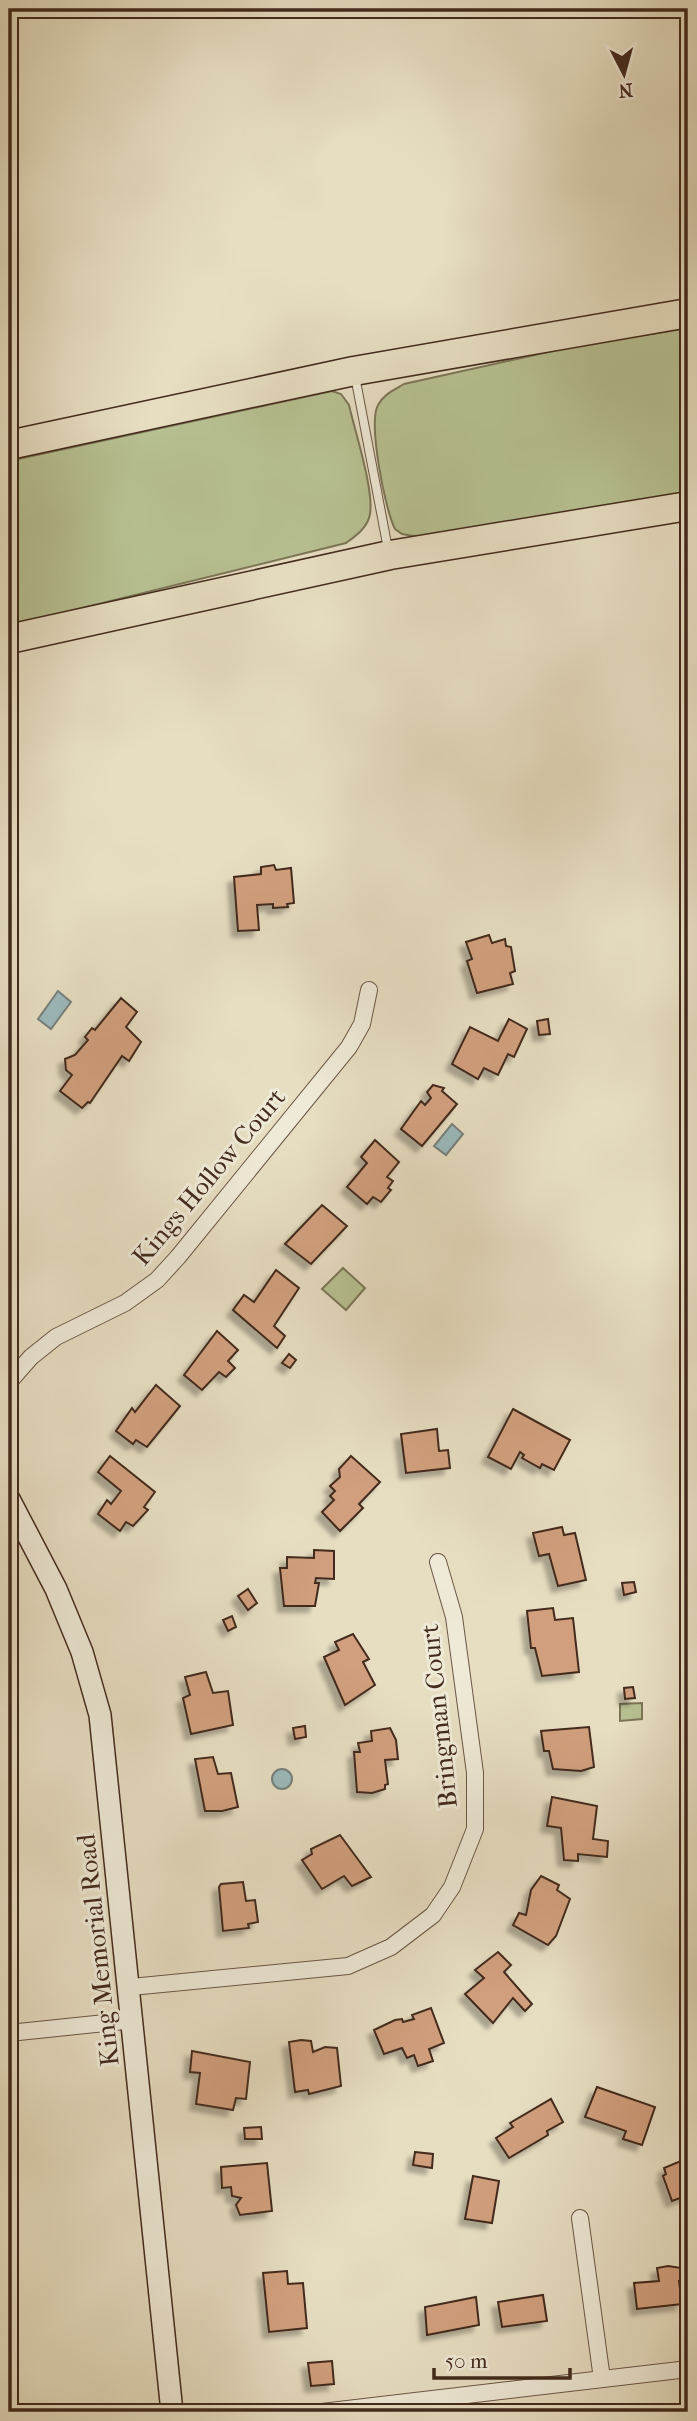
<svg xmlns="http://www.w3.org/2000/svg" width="697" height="2421" font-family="'IM FELL French Canon',serif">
	<defs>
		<filter id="shadow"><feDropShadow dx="-6" dy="6" stdDeviation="2" flood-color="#0004"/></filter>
	</defs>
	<rect width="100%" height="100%" fill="#e7dec2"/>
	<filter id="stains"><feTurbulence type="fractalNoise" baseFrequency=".00286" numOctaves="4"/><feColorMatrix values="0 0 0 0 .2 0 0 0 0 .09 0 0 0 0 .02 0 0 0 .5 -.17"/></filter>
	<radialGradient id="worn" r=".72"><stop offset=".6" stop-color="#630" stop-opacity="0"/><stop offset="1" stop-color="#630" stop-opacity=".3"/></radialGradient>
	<g fill="#b7c192" stroke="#7c7657" stroke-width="2">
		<path d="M 688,328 L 688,492 L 419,537 L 402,534 L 395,529 C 385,510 368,423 378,405 C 384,394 394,390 404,384 L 575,346 Z"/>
		<path d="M 332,391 L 341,394 L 349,405 C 355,432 374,489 370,514 C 368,527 356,536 346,543 L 9,626 L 9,461 Z"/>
		<path d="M 343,1268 L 365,1288 L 346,1310 L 322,1289 Z"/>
		<path d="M 642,1703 L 642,1719 L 620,1721 L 620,1704 Z"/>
	</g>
	<g fill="#9bbabd" stroke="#77807d" stroke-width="2">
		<path d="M 58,991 L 71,1002 L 51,1029 L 38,1019 Z"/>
		<path d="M 452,1124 L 463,1134 L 446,1155 L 434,1146 Z"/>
		<circle cx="282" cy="1779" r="10"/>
	</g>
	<g fill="#d19f7d" stroke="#422a1c" stroke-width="2" filter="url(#shadow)">
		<path d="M 274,865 L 276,870 L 291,868 L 294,903 L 287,904 L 288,907 L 273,908 L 273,904 L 257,905 L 259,930 L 238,931 L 234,877 L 261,874 L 261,867 Z"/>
		<path d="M 489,935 L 492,943 L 505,939 L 506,946 L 511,947 L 515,971 L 510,973 L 513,984 L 477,993 L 467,961 L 472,959 L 466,942 Z"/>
		<path d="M 121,998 L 137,1012 L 126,1027 L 141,1042 L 129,1061 L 122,1056 L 90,1103 L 88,1102 L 82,1108 L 60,1091 L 72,1075 L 66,1070 L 65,1059 L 75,1055 L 88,1040 L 85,1037 L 92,1028 L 95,1030 Z"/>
		<path d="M 509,1019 L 527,1029 L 514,1057 L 508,1054 L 498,1075 L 484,1068 L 478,1079 L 452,1064 L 470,1027 L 498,1041 Z"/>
		<path d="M 548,1019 L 550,1034 L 539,1035 L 537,1021 Z"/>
		<path d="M 433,1085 L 444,1088 L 442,1091 L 457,1104 L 422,1146 L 401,1129 L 421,1101 L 425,1105 L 431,1098 L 427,1092 Z"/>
		<path d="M 375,1140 L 399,1162 L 387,1177 L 393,1181 L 388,1188 L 391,1190 L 381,1202 L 373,1197 L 367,1204 L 347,1187 L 367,1163 L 361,1157 Z"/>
		<path d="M 322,1205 L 347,1226 L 311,1264 L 285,1244 Z"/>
		<path d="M 276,1270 L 299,1288 L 274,1326 L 285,1336 L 277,1348 L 233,1310 L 244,1295 L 254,1302 Z"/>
		<path d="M 217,1331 L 238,1350 L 228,1361 L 235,1368 L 226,1377 L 219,1372 L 202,1390 L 184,1375 Z"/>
		<path d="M 289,1354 L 296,1360 L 290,1368 L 282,1363 Z"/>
		<path d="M 156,1385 L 180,1406 L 147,1447 L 136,1440 L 133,1444 L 116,1431 L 132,1408 L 135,1412 Z"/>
		<path d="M 513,1409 L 570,1440 L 554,1470 L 542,1464 L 540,1468 L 522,1458 L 524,1455 L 520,1452 L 511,1469 L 488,1457 Z"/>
		<path d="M 437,1429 L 439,1451 L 448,1450 L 450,1468 L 406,1473 L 401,1434 Z"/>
		<path d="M 110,1456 L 155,1492 L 144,1507 L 148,1510 L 133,1526 L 126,1522 L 120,1531 L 98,1514 L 107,1500 L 111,1504 L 121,1491 L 98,1472 Z"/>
		<path d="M 351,1456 L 380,1482 L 359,1504 L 363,1508 L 340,1531 L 322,1512 L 334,1500 L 330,1496 L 335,1491 L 330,1486 L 340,1477 L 339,1469 Z"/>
		<path d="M 562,1527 L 564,1535 L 575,1533 L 586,1580 L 558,1586 L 549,1554 L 539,1556 L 533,1533 Z"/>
		<path d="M 314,1550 L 334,1551 L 334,1579 L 316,1578 L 315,1583 L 319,1583 L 315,1606 L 284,1606 L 280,1568 L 287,1568 L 287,1557 L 314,1558 Z"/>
		<path d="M 634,1582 L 636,1592 L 624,1595 L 622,1583 Z"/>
		<path d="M 248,1589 L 257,1603 L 248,1610 L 238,1596 Z"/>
		<path d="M 553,1608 L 555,1620 L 573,1618 L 579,1672 L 542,1676 L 535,1648 L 531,1648 L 527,1611 Z"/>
		<path d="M 232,1616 L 236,1627 L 228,1631 L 223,1620 Z"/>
		<path d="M 353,1634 L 369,1659 L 363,1662 L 375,1685 L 345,1705 L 324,1657 L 339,1650 L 335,1642 Z"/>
		<path d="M 206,1672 L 213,1693 L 228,1691 L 233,1725 L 191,1734 L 183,1698 L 190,1695 L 185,1677 Z"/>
		<path d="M 633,1687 L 635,1698 L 625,1699 L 624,1688 Z"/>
		<path d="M 305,1726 L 306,1737 L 295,1739 L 293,1728 Z"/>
		<path d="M 589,1727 L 594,1767 L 581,1771 L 553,1769 L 549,1751 L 544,1751 L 541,1731 Z"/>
		<path d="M 390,1728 L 396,1740 L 398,1759 L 385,1760 L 388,1784 L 385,1785 L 385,1789 L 372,1793 L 357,1792 L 354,1752 L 360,1752 L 358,1743 L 372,1741 L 371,1731 Z"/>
		<path d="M 213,1757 L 218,1774 L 231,1773 L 238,1807 L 222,1811 L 205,1811 L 195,1759 Z"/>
		<path d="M 552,1797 L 597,1806 L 593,1839 L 608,1841 L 607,1857 L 578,1854 L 578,1861 L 564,1860 L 561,1828 L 547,1826 Z"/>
		<path d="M 340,1835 L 371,1877 L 352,1886 L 344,1876 L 322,1889 L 302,1860 L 312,1854 L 311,1849 Z"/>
		<path d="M 541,1876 L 559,1885 L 557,1890 L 570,1899 L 556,1936 L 548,1945 L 513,1925 L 519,1913 L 526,1915 L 531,1890 Z"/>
		<path d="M 243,1882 L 246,1901 L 255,1900 L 258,1922 L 248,1924 L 249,1928 L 223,1931 L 219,1887 L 221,1884 Z"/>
		<path d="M 498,1952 L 511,1965 L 504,1972 L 532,2004 L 525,2011 L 513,1998 L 493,2023 L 465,1994 L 484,1978 L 475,1970 Z"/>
		<path d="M 431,2008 L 444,2043 L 429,2049 L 433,2061 L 418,2066 L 414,2055 L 407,2058 L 402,2048 L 384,2054 L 374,2030 L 395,2020 L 402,2019 L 403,2022 L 414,2019 L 412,2015 Z"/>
		<path d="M 301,2040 L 311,2041 L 313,2052 L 325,2047 L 337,2048 L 341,2086 L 309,2094 L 308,2090 L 295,2092 L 289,2042 Z"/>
		<path d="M 192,2051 L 250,2062 L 246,2099 L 236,2098 L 233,2110 L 196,2104 L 200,2073 L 190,2072 Z"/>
		<path d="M 597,2087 L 655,2107 L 642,2145 L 623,2139 L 626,2131 L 585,2117 Z"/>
		<path d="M 551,2099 L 563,2122 L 547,2131 L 548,2135 L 509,2158 L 496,2138 L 513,2127 L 510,2123 Z"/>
		<path d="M 261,2127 L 262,2139 L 245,2139 L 244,2128 Z"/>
		<path d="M 415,2152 L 433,2154 L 432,2168 L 413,2165 Z"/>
		<path d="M 688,2158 L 688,2195 L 672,2201 L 663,2176 L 666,2174 L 664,2168 Z"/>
		<path d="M 267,2163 L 272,2211 L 240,2215 L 236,2205 L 241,2198 L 232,2196 L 231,2187 L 222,2188 L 221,2167 Z"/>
		<path d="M 473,2176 L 499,2181 L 492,2223 L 465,2219 Z"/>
		<path d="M 668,2266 L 688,2269 L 688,2280 L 679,2281 L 682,2304 L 637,2309 L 634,2283 L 659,2281 L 657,2268 Z"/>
		<path d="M 287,2271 L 288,2284 L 303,2283 L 307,2328 L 269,2332 L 263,2273 Z"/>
		<path d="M 543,2295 L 547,2321 L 502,2327 L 498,2302 Z"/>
		<path d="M 476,2297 L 479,2325 L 427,2335 L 425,2307 Z"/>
		<path d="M 332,2361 L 334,2384 L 311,2386 L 308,2363 Z"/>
	</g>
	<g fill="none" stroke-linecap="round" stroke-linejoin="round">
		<defs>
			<path id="lane" d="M 355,376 L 388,549"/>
			<g id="street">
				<path d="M 9,1382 L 31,1357 L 56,1337 L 125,1303 L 157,1280 L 178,1257 L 349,1047 L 362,1024 L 369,990"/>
				<path d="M 131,1987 L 348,1966 L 391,1947 L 433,1915 L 452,1887 L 475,1829 L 475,1773 L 454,1617 L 438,1562"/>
				<path d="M 9,2033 L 134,2020"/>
				<path d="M 580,2218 L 602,2379"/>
				<path d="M 322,2412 L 688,2369"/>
			</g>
			<path id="secondary" d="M 9,1499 L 56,1589 L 82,1652 L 100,1715 L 172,2412"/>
			<g id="highway">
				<path d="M 9,445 L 354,371 L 688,313"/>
				<path d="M 9,639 L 390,555 L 688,506"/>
			</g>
		</defs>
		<use href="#lane" stroke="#6b5746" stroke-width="10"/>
		<use href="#street" stroke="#6b5746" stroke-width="18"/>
		<use href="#secondary" stroke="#422a1c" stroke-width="24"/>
		<use href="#highway" stroke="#422a1c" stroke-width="31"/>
		<use href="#lane" stroke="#efead7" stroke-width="8"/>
		<use href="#street" stroke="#efead7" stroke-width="16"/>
		<use href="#secondary" stroke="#efead7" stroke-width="21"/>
		<use href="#highway" stroke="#e7dec2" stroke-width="28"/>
	</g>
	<g text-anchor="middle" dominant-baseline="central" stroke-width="6" stroke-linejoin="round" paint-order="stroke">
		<g font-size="26" fill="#422a1c" stroke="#efead7">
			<text transform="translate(209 1177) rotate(-50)">Kings Hollow Court</text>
			<text transform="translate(439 1716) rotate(-96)">Bringman Court</text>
			<text transform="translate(98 1950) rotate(-96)">King Memorial Road</text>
		</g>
	</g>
	<rect width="697" height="2421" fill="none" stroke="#e7dec2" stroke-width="35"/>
	<rect x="10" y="10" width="676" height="2400" fill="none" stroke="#422a1c" stroke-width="3.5"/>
	<rect x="18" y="18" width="662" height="2386" fill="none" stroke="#422a1c" stroke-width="2"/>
	<g transform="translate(624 74) rotate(174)" stroke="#efead7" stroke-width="5" paint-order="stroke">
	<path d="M0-5L12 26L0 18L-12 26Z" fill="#422a1c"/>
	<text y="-10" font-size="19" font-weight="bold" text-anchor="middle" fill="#422a1c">N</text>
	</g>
	<path d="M434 2368v10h136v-10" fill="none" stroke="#422a1c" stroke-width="3.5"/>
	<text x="445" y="2368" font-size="21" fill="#422a1c" stroke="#efead7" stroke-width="5" paint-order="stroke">50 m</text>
	<rect width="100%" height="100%" filter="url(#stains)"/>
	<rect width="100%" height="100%" fill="url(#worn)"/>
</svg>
